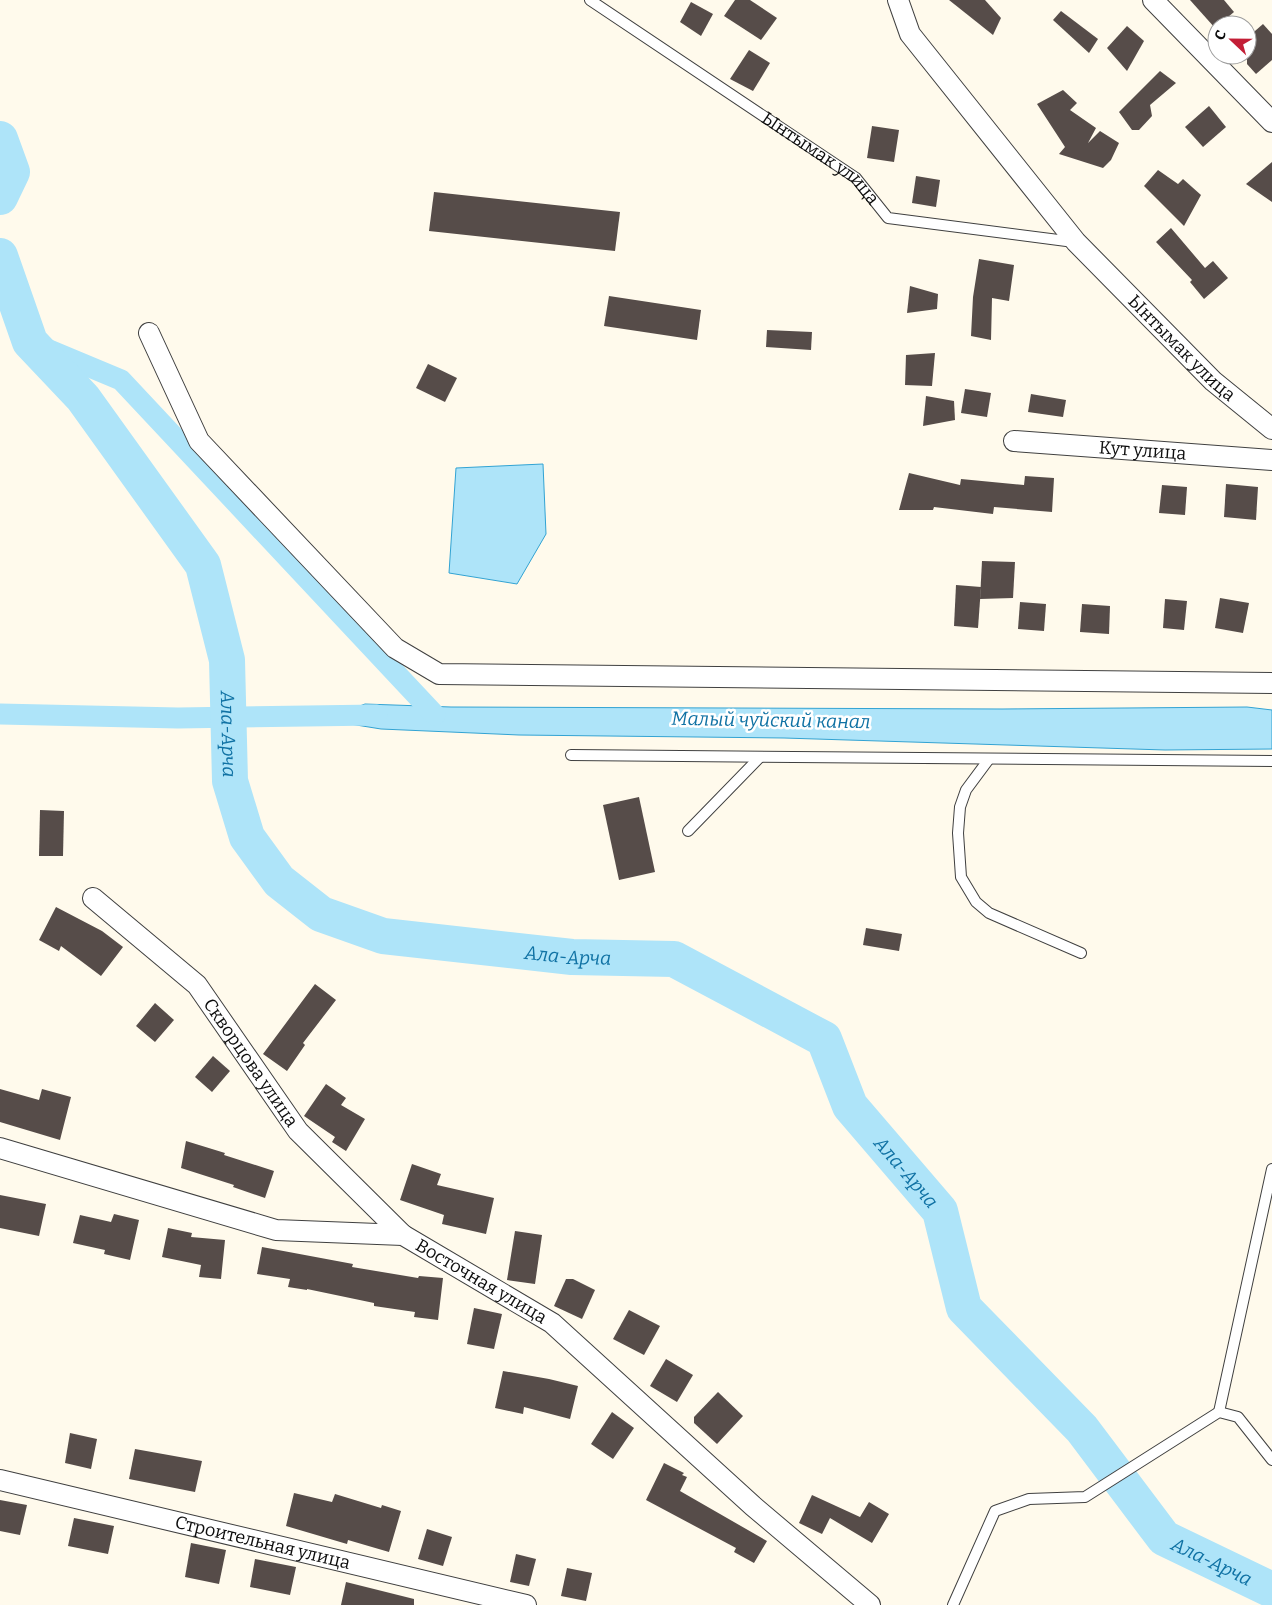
<svg xmlns="http://www.w3.org/2000/svg" width="1272" height="1605" font-family="Bitter,serif">
	<rect width="100%" height="100%" fill="#fffaec"/>
	<g fill="#aee4f9" stroke="#32a3d3">
		<path d="M 543,464 L 546,534 L 517,584 L 449,573 L 456,468 Z"/>
		<path d="M 365,704 L 451,707 L 1002,709 L 1247,707 L 1272,710 L 1272,749 L 1165,750 L 784,738 L 519,735 L 381,729 L 350,724 L 349,710 Z"/>
	</g>
	<g fill="none" stroke-linecap="round" stroke-linejoin="round">
		<g stroke="#aee4f9" stroke-width="21">
			<path d="M 30,342 L 121,380 L 435,715"/>
			<path d="M 0,714 L 178,718 L 377,715"/>
		</g>
		<g stroke="#aee4f9" stroke-width="36">
			<path d="M 0,139 L 12,172 L 0,197"/>
			<path id="s1" d="M 0,256 L 30,342 L 83,398 L 203,565 L 227,660 L 230,781 L 247,837 L 279,881 L 321,914 L 383,936 L 572,957 L 674,959 L 824,1039 L 850,1106 L 940,1211 L 964,1308 L 1082,1429 L 1164,1538 L 1272,1590"/>
		</g>
	</g>
	<g fill="#564c49">
		<path d="M 735,0 L 750,0 L 777,18 L 761,40 L 724,16 Z"/>
		<path d="M 949,0 L 985,0 L 1001,18 L 993,35 Z"/>
		<path d="M 1190,0 L 1224,0 L 1234,12 L 1215,28 Z"/>
		<path d="M 691,2 L 713,14 L 701,36 L 680,22 Z"/>
		<path d="M 1061,11 L 1098,39 L 1089,53 L 1053,20 Z"/>
		<path d="M 1263,24 L 1272,34 L 1272,60 L 1256,74 L 1247,64 L 1247,38 Z"/>
		<path d="M 1127,26 L 1144,41 L 1127,71 L 1107,48 Z"/>
		<path d="M 749,50 L 770,63 L 753,91 L 730,79 Z"/>
		<path d="M 1160,71 L 1176,83 L 1150,105 L 1152,116 L 1139,130 L 1132,130 L 1119,112 Z"/>
		<path d="M 1063,90 L 1077,103 L 1070,110 L 1096,128 L 1088,143 L 1100,131 L 1119,143 L 1111,160 L 1103,168 L 1059,154 L 1065,147 L 1037,104 Z"/>
		<path d="M 1209,106 L 1226,127 L 1203,147 L 1185,127 Z"/>
		<path d="M 872,126 L 899,130 L 894,162 L 867,158 Z"/>
		<path d="M 1272,162 L 1272,202 L 1246,184 Z"/>
		<path d="M 1158,170 L 1178,184 L 1183,179 L 1201,195 L 1184,226 L 1144,186 Z"/>
		<path d="M 916,176 L 940,180 L 936,207 L 912,203 Z"/>
		<path d="M 434,192 L 620,212 L 615,251 L 429,231 Z"/>
		<path d="M 1171,228 L 1205,268 L 1213,261 L 1228,278 L 1204,299 L 1190,282 L 1192,280 L 1156,242 Z"/>
		<path d="M 979,259 L 1014,265 L 1009,301 L 992,298 L 991,340 L 971,336 L 973,297 Z"/>
		<path d="M 910,286 L 938,294 L 937,309 L 907,313 Z"/>
		<path d="M 609,296 L 701,310 L 697,340 L 604,326 Z"/>
		<path d="M 767,330 L 812,332 L 811,350 L 766,347 Z"/>
		<path d="M 935,353 L 932,386 L 905,385 L 906,355 Z"/>
		<path d="M 428,364 L 457,378 L 445,402 L 416,388 Z"/>
		<path d="M 965,389 L 991,393 L 987,417 L 961,413 Z"/>
		<path d="M 1031,394 L 1066,400 L 1063,417 L 1028,412 Z"/>
		<path d="M 926,396 L 954,401 L 955,420 L 923,426 Z"/>
		<path d="M 909,473 L 960,485 L 961,479 L 1024,485 L 1025,476 L 1054,478 L 1052,512 L 994,507 L 993,514 L 934,507 L 933,510 L 899,510 Z"/>
		<path d="M 1226,484 L 1258,487 L 1256,520 L 1224,517 Z"/>
		<path d="M 1162,485 L 1187,487 L 1185,515 L 1159,513 Z"/>
		<path d="M 982,561 L 1015,562 L 1013,598 L 980,599 Z"/>
		<path d="M 956,585 L 981,587 L 978,628 L 954,626 Z"/>
		<path d="M 1220,598 L 1249,603 L 1243,633 L 1215,628 Z"/>
		<path d="M 1165,599 L 1187,601 L 1184,630 L 1163,628 Z"/>
		<path d="M 1020,602 L 1046,604 L 1044,631 L 1018,629 Z"/>
		<path d="M 1082,604 L 1110,606 L 1109,634 L 1080,632 Z"/>
		<path d="M 639,797 L 655,872 L 619,880 L 603,805 Z"/>
		<path d="M 40,810 L 64,811 L 63,856 L 39,856 Z"/>
		<path d="M 56,907 L 102,931 L 123,947 L 101,976 L 61,946 L 59,951 L 39,940 Z"/>
		<path d="M 866,928 L 902,934 L 899,951 L 863,945 Z"/>
		<path d="M 315,984 L 336,1000 L 303,1043 L 305,1045 L 287,1071 L 263,1054 Z"/>
		<path d="M 155,1003 L 174,1020 L 155,1042 L 136,1026 Z"/>
		<path d="M 213,1056 L 230,1071 L 212,1092 L 195,1077 Z"/>
		<path d="M 326,1084 L 346,1098 L 341,1105 L 365,1119 L 346,1151 L 332,1142 L 335,1137 L 304,1116 Z"/>
		<path d="M 0,1089 L 39,1100 L 42,1089 L 71,1097 L 60,1140 L 0,1122 Z"/>
		<path d="M 186,1141 L 225,1153 L 224,1155 L 274,1171 L 265,1198 L 233,1187 L 234,1185 L 181,1168 Z"/>
		<path d="M 412,1164 L 441,1174 L 437,1185 L 494,1198 L 486,1234 L 442,1224 L 444,1215 L 400,1200 Z"/>
		<path d="M 0,1195 L 46,1204 L 39,1236 L 0,1228 Z"/>
		<path d="M 114,1214 L 139,1220 L 130,1260 L 104,1254 L 105,1250 L 73,1243 L 80,1215 L 111,1222 Z"/>
		<path d="M 168,1228 L 192,1233 L 191,1237 L 225,1240 L 221,1279 L 199,1277 L 201,1265 L 162,1257 Z"/>
		<path d="M 515,1231 L 542,1235 L 535,1284 L 507,1280 Z"/>
		<path d="M 262,1247 L 353,1264 L 352,1267 L 418,1278 L 419,1276 L 443,1278 L 438,1320 L 414,1317 L 415,1312 L 374,1306 L 374,1303 L 307,1289 L 307,1290 L 288,1287 L 290,1279 L 257,1274 Z"/>
		<path d="M 566,1279 L 573,1279 L 595,1290 L 582,1319 L 554,1306 Z"/>
		<path d="M 474,1308 L 502,1314 L 494,1349 L 467,1344 Z"/>
		<path d="M 629,1310 L 660,1326 L 644,1355 L 613,1339 Z"/>
		<path d="M 666,1359 L 693,1375 L 677,1402 L 650,1386 Z"/>
		<path d="M 503,1371 L 549,1379 L 578,1386 L 570,1419 L 524,1407 L 523,1414 L 495,1408 Z"/>
		<path d="M 718,1392 L 743,1416 L 717,1444 L 694,1423 L 694,1417 Z"/>
		<path d="M 612,1412 L 634,1428 L 613,1459 L 591,1444 Z"/>
		<path d="M 70,1433 L 97,1439 L 91,1469 L 65,1463 Z"/>
		<path d="M 135,1449 L 202,1461 L 195,1492 L 129,1479 Z"/>
		<path d="M 664,1463 L 684,1473 L 682,1475 L 687,1477 L 680,1491 L 767,1541 L 754,1563 L 734,1552 L 736,1548 L 646,1500 Z"/>
		<path d="M 294,1493 L 332,1502 L 335,1494 L 381,1508 L 382,1505 L 401,1511 L 389,1552 L 348,1540 L 347,1544 L 286,1526 Z"/>
		<path d="M 812,1495 L 860,1517 L 869,1502 L 889,1514 L 872,1543 L 830,1518 L 822,1534 L 799,1523 Z"/>
		<path d="M 0,1500 L 27,1505 L 20,1535 L 0,1531 Z"/>
		<path d="M 74,1518 L 114,1526 L 108,1554 L 68,1546 Z"/>
		<path d="M 427,1529 L 452,1537 L 443,1566 L 418,1559 Z"/>
		<path d="M 191,1543 L 226,1550 L 219,1584 L 185,1577 Z"/>
		<path d="M 516,1554 L 536,1559 L 529,1586 L 510,1582 Z"/>
		<path d="M 255,1559 L 296,1567 L 290,1595 L 250,1587 Z"/>
		<path d="M 567,1568 L 592,1573 L 586,1601 L 561,1596 Z"/>
		<path d="M 346,1582 L 414,1599 L 414,1605 L 341,1605 Z"/>
	</g>
	<g fill="none" stroke-linecap="round" stroke-linejoin="round">
		<defs>
			<g id="lane">
				<path id="s2" d="M 590,0 L 856,178 L 888,218 L 1074,242"/>
				<path d="M 571,755 L 1272,761"/>
				<path d="M 989,759 L 966,790 L 960,807 L 958,833 L 961,877 L 976,902 L 989,913 L 1081,953"/>
				<path d="M 688,831 L 760,757"/>
				<path d="M 1219,1412 L 1272,1169"/>
				<path d="M 953,1605 L 995,1511 L 1029,1499 L 1085,1497 L 1219,1412 L 1238,1417 L 1272,1460"/>
			</g>
			<g id="street">
				<path id="s3" d="M 898,0 L 910,34 L 1076,242 L 1213,381 L 1272,429"/>
				<path d="M 1153,0 L 1272,122"/>
				<path d="M 149,333 L 199,441 L 395,648 L 439,674 L 1272,683"/>
				<path id="s4" d="M 1014,441 L 1272,460"/>
				<path id="s5" d="M 93,898 L 197,985 L 298,1131 L 403,1235"/>
				<path id="s6" d="M 0,1148 L 276,1230 L 403,1235 L 552,1323 L 753,1506 L 870,1605"/>
				<path id="s7" d="M 0,1480 L 526,1605"/>
			</g>
		</defs>
		<use href="#lane" stroke="#404040" stroke-width="12"/>
		<use href="#street" stroke="#404040" stroke-width="22"/>
		<use href="#lane" stroke="#fff" stroke-width="10"/>
		<use href="#street" stroke="#fff" stroke-width="20"/>
	</g>
	<g text-anchor="middle" dominant-baseline="central" stroke-width="5" stroke-linejoin="round" paint-order="stroke">
		<g font-size="18" fill="#0d0d0d" stroke="#fff">
			<text stroke="none"><textPath href="#s2" startOffset="280">Ынтымак улица</textPath></text>
			<text stroke="none"><textPath href="#s3" startOffset="452">Ынтымак улица</textPath></text>
			<text stroke="none"><textPath href="#s4" startOffset="129">Кут улица</textPath></text>
			<text stroke="none"><textPath href="#s5" startOffset="230">Скворцова улица</textPath></text>
			<text stroke="none"><textPath href="#s6" startOffset="506">Восточная улица</textPath></text>
			<text stroke="none"><textPath href="#s7" startOffset="270">Строительная улица</textPath></text>
		</g>
		<g font-size="19" font-style="italic" fill="#1072a4" stroke="#fff">
			<text transform="translate(771 720) rotate(1)">Малый чуйский канал</text>
			<text stroke="none"><textPath href="#s1" startOffset="546">Ала-Арча</textPath></text>
			<text stroke="none"><textPath href="#s1" startOffset="1011">Ала-Арча</textPath></text>
			<text stroke="none"><textPath href="#s1" startOffset="1446">Ала-Арча</textPath></text>
			<text stroke="none"><textPath href="#s1" startOffset="1956">Ала-Арча</textPath></text>
		</g>
	</g>
	<g transform="translate(1232 40) rotate(292)"><circle r="24" fill="#ffffff" stroke="#9e9e9e"/>
	<path d="M0-4L9 19L0 12L-9 19Z" fill="#c31e36"/>
	<text y="-8" font-size="14" font-weight="bold" text-anchor="middle" fill="#0d0d0d">С</text>
	</g>
</svg>
